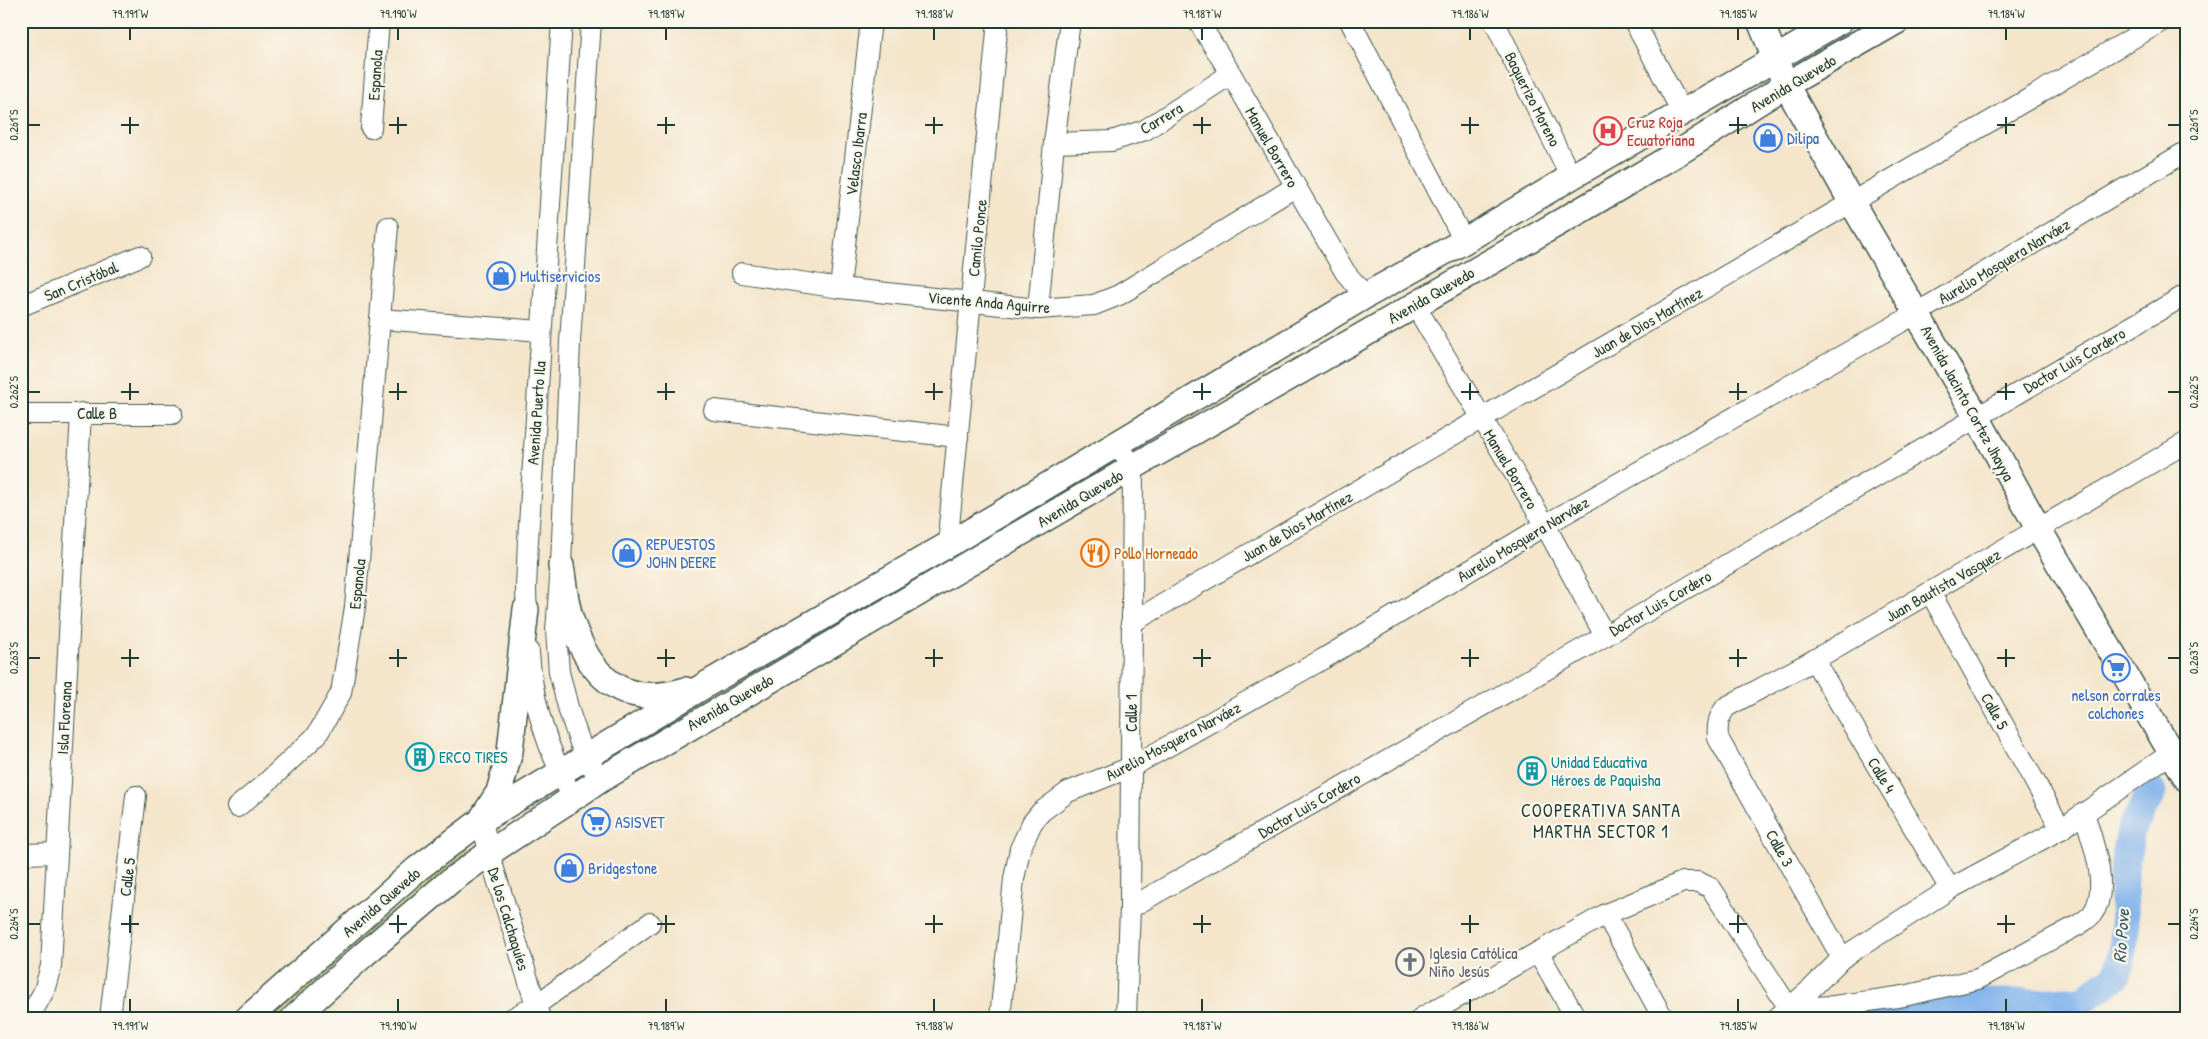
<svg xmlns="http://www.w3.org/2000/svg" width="2208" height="1039" font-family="'Patrick Hand',sans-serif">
	<defs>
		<pattern id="park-crowns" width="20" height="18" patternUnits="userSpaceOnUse" patternTransform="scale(1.25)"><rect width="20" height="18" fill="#b2c062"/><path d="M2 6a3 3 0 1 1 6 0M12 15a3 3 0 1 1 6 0" fill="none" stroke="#909d52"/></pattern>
	</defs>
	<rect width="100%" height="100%" fill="#fbf7ec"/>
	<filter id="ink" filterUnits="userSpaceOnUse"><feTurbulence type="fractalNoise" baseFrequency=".02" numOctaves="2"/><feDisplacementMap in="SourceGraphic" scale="10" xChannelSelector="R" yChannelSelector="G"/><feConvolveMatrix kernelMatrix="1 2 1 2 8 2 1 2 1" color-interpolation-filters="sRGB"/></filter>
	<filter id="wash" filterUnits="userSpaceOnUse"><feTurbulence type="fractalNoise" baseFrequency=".0096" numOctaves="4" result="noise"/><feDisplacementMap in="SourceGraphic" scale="20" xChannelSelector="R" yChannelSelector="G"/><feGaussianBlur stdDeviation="1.12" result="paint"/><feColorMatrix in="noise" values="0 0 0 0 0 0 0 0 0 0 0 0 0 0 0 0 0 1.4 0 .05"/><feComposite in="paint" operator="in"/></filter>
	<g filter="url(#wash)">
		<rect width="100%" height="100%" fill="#f4e5cb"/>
		<path fill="url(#park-crowns)" stroke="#687e4b" d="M 465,846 L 472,853 L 346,957 L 278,1018 L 270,1018 L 342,952 Z"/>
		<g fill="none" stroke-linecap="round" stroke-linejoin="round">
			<path stroke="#7db1eb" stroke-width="29" d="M 1835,1018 L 1967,1003 L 2036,1003 L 2083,1000 L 2117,976 L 2123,951 L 2125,927 L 2123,873 L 2131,830 L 2152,792"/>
		</g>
	</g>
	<g filter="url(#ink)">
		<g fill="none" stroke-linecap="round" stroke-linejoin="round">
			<defs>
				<g id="minor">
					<path d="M 591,21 L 570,342 L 561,566 L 556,630 L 559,672 L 569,711 L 580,743 L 594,770"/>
					<path d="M 1198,21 L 1231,74 L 1345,272 L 1365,296"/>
					<path d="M 1350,21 L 1464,241"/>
					<path d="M 1494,21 L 1571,177"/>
					<path d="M 1634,21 L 1683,114"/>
					<path d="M 371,128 L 379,21"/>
					<path d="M 1054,143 L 1112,141 L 1145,130 L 1231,74"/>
					<path d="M 742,273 L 840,288 L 1038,309 L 1094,305 L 1119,295 L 1295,187"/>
					<path d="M 840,288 L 871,21"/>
					<path d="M 1415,305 L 1545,525 L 1605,636"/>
					<path d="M 21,306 L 140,256"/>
					<path d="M 1038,309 L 1054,143 L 1070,21"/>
					<path d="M 380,319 L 541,331"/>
					<path d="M 714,410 L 958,437"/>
					<path d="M 21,414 L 172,414"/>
					<path d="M 1117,443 L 1133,467 L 1130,908 L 1126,1018"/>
					<path d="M 951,543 L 949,526 L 998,21"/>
					<path d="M 1930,592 L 2061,829"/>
					<path d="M 527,623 L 526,589 L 528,540 L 562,21"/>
					<path d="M 1131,623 L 2162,21"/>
					<path d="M 529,652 C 532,703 549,753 573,798"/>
					<path d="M 1814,660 L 1950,889"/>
					<path d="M 237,807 L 265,784 L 317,735 L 341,693 L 355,607 L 388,227"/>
					<path d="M 482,820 L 489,853 L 540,1018"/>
					<path d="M 21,854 L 57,853"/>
					<path d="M 1130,908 L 1605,636 L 2187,294"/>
					<path d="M 1606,914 L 1663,1018"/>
					<path d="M 1538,952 L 1576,1018"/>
					<path d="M 1842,958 L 1718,738 C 1717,725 1718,718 1726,707 L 1814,660 L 2187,442"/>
					<path d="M 29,1018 L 44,991 L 51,966 L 81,413"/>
					<path d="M 110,1018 L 136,796"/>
					<path d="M 513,1018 L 536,1005 L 650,923"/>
					<path d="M 1000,1018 L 1014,879 L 1020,849 L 1032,823 L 1041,812 L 1068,792 L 1131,767 L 1323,659 L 1545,525 L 1917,313 L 2187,151"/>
					<path d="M 1421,1018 L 1606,914 L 1683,882 L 1698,882 L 1711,888 L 1789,1008 L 1834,1006 L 1904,996 L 1978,979 L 2080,924 C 2084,921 2089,918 2092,914 C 2111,890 2092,839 2084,813"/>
					<path d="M 1777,1018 L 1810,990 L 1842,958 L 1950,889 L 2061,829 L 2170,754"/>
				</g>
				<g id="major">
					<path d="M 1760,21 L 1786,85 L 1852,203 L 1977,417 L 2039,530 L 2187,779"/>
					<path d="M 561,566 C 564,583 565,603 571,620 C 590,678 623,709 686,690"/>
					<path d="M 483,817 L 499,792 L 510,751 L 526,609"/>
					<path d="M 248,1018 L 417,869 L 482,820 L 707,684 L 951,543 L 1365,296 L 1464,241 L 1571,177 L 1840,21"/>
					<path d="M 294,1018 L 362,956 L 449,882 L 489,853 L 600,780 L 1133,467 L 1588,206 L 1686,148 L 1786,85 L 1897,21"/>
				</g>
			</defs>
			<use href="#minor" stroke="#3f564b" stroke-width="22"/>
			<use href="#major" stroke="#3f564b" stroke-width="28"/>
			<use href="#minor" stroke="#fff" stroke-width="20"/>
			<use href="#major" stroke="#fff" stroke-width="25"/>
		</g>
	</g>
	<path fill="none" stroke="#1f3d34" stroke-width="2" d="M 130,28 L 130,40M 398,28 L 398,40M 666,28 L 666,40M 934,28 L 934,40M 1202,28 L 1202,40M 1470,28 L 1470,40M 1738,28 L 1738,40M 2006,28 L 2006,40M 130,117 L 130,134M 398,117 L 398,134M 666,117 L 666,134M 934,117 L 934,134M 1202,117 L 1202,134M 1470,117 L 1470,134M 1738,117 L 1738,134M 2006,117 L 2006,134M 28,125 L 40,125M 121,125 L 139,125M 389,125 L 407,125M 657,125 L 675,125M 925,125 L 943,125M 1193,125 L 1211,125M 1461,125 L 1479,125M 1729,125 L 1747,125M 1997,125 L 2015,125M 2168,125 L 2180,125M 130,383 L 130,400M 398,383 L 398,400M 666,383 L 666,400M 934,383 L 934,400M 1202,383 L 1202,400M 1470,383 L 1470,400M 1738,383 L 1738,400M 2006,383 L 2006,400M 28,392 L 40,392M 121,392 L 139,392M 389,392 L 407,392M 657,392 L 675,392M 925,392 L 943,392M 1193,392 L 1211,392M 1461,392 L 1479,392M 1729,392 L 1747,392M 1997,392 L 2015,392M 2168,392 L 2180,392M 130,649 L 130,667M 398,649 L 398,667M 666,649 L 666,667M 934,649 L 934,667M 1202,649 L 1202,667M 1470,649 L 1470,667M 1738,649 L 1738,667M 2006,649 L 2006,667M 28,658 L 40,658M 121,658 L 139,658M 389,658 L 407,658M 657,658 L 675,658M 925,658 L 943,658M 1193,658 L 1211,658M 1461,658 L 1479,658M 1729,658 L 1747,658M 1997,658 L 2015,658M 2168,658 L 2180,658M 130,915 L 130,933M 398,915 L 398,933M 666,915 L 666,933M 934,915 L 934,933M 1202,915 L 1202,933M 1470,915 L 1470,933M 1738,915 L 1738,933M 2006,915 L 2006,933M 28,924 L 40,924M 121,924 L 139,924M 389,924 L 407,924M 657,924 L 675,924M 925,924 L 943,924M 1193,924 L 1211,924M 1461,924 L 1479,924M 1729,924 L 1747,924M 1997,924 L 2015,924M 2168,924 L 2180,924M 130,999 L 130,1012M 398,999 L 398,1012M 666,999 L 666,1012M 934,999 L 934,1012M 1202,999 L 1202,1012M 1470,999 L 1470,1012M 1738,999 L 1738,1012M 2006,999 L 2006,1012"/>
	<defs>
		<symbol id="hospital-ring" viewBox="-11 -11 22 22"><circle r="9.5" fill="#fbf7ec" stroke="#e0444e" stroke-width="1.5"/><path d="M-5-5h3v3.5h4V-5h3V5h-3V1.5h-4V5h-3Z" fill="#e0444e"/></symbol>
		<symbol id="shop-ring" viewBox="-11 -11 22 22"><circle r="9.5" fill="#fbf7ec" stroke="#3f7fe0" stroke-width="1.5"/><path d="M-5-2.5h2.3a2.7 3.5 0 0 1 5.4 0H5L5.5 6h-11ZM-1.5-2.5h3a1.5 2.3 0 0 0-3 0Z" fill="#3f7fe0"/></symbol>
		<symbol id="restaurant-ring" viewBox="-11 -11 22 22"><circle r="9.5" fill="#fbf7ec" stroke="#e8710a" stroke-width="1.5"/><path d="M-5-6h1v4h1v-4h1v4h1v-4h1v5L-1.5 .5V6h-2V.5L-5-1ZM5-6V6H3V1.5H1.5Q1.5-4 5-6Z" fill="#e8710a"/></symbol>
		<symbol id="supermarket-ring" viewBox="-11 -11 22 22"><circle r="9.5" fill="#fbf7ec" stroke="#3f7fe0" stroke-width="1.5"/><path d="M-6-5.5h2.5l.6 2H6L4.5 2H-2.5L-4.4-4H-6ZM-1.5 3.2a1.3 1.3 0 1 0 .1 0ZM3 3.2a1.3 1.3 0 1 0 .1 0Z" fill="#3f7fe0"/></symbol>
		<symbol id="building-ring" viewBox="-11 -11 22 22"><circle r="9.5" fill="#fbf7ec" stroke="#0f9aa8" stroke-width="1.5"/><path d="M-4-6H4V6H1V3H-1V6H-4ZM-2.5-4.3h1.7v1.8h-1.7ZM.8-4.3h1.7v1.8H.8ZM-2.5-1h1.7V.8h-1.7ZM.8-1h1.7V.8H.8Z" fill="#0f9aa8"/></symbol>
		<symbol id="church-ring" viewBox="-11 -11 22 22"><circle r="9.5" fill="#fbf7ec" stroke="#6b7280" stroke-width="1.5"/><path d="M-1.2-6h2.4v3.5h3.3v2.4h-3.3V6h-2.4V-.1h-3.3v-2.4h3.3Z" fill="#6b7280"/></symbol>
	</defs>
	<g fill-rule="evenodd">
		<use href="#hospital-ring" x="1592" y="115" width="32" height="32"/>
		<use href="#shop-ring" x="1752" y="122" width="32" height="32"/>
		<use href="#shop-ring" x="485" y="260" width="32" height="32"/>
		<use href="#shop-ring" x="611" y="537" width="32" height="32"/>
		<use href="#restaurant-ring" x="1079" y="537" width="32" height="32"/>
		<use href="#supermarket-ring" x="2100" y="652" width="32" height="32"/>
		<use href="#building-ring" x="404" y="741" width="32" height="32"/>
		<use href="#building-ring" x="1516" y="755" width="32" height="32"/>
		<use href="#supermarket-ring" x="580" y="806" width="32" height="32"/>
		<use href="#shop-ring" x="553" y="852" width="32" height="32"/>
		<use href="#church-ring" x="1394" y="946" width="32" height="32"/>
	</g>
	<g text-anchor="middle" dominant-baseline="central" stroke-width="4.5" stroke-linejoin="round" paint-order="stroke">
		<g font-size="16" fill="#1f3d34" stroke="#fbf7ec">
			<text transform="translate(375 75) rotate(-86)">Espanola</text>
			<text transform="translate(1793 83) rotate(-31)">Avenida Quevedo</text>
			<text transform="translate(1533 99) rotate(63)">Baquerizo Moreno</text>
			<text transform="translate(1161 118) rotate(-31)">Carrera</text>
			<text transform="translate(1272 147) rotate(60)">Manuel Borrero</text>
			<text transform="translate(856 154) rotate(-83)">Velasco Ibarra</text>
			<text transform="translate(977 238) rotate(-84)">Camilo Ponce</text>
			<text transform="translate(2004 261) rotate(-31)">Aurelio Mosquera Narváez</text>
			<text transform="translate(81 281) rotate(-23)">San Cristóbal</text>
			<text transform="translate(1431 295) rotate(-30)">Avenida Quevedo</text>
			<text transform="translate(989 302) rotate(5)">Vicente Anda Aguirre</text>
			<text transform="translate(1647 322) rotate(-30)">Juan de Dios Martínez</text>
			<text transform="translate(2074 360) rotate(-30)">Doctor Luis Cordero</text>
			<text transform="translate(1968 403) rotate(61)">Avenida Jacinto Cortez Jhayya</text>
			<text x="97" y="413">Calle B</text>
			<text transform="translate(536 413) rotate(-86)">Avenida Puerto Ila</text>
			<text transform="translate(1511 469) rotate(59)">Manuel Borrero</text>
			<text transform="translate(1080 498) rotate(-31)">Avenida Quevedo</text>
			<text transform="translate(1297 526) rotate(-30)">Juan de Dios Martínez</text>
			<text transform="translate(1523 539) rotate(-31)">Aurelio Mosquera Narváez</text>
			<text transform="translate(357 584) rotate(-84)">Espanola</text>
			<text transform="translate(1943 585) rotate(-30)">Juan Bautista Vasquez</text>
			<text transform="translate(1660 603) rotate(-30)">Doctor Luis Cordero</text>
			<text transform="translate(730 702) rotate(-30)">Avenida Quevedo</text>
			<text transform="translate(1995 711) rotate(61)">Calle 5</text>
			<text transform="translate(1131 713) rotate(-90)">Calle 1</text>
			<text transform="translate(64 718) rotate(-87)">Isla Floreana</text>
			<text transform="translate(1173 741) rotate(-28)">Aurelio Mosquera Narváez</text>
			<text transform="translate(1882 775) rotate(59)">Calle 4</text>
			<text transform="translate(1309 805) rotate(-30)">Doctor Luis Cordero</text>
			<text transform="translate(1780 848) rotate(61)">Calle 3</text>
			<text transform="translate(127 877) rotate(-83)">Calle 5</text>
			<text transform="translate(381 902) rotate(-41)">Avenida Quevedo</text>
			<text transform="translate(509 919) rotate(73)">De los Calchaquíes</text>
		</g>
		<g font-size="16" fill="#be3a42" stroke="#fbf7ec" text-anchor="start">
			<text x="1627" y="122">Cruz Roja<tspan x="1627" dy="18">Ecuatoriana</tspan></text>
		</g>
		<g font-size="16" fill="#366cbe" stroke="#fbf7ec" text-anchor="start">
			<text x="1787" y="138">Dilipa</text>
			<text x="520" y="276">Multiservicios</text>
			<text x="646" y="544">REPUESTOS<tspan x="646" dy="18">JOHN DEERE</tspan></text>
			<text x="2116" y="695" text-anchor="middle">nelson corrales<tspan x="2116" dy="18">colchones</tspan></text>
			<text x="615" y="822">ASISVET</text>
			<text x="588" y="868">Bridgestone</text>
		</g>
		<g font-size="16" fill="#c56008" stroke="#fbf7ec" text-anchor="start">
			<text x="1114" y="553">Pollo Horneado</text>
		</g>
		<g font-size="16" fill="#0d838f" stroke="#fbf7ec" text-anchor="start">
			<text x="439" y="757">ERCO TIRES</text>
			<text x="1551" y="762">Unidad Educativa<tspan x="1551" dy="18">Héroes de Paquisha</tspan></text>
		</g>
		<g font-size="16" fill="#5b616d" stroke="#fbf7ec" text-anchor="start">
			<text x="1429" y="953">Iglesia Católica<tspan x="1429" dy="18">Niño Jesús</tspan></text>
		</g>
		<g font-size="18" letter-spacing="1" fill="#1f3d34" stroke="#fbf7ec">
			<text x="1601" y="810">COOPERATIVA SANTA<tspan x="1601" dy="21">MARTHA SECTOR 1</tspan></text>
		</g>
		<g font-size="18" font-style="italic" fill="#365a62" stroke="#fbf7ec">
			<text transform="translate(2121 936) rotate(-86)">Río Pove</text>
		</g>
	</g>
	<rect width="2208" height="1039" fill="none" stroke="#fbf7ec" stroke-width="55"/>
	<rect x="28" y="28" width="2152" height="984" fill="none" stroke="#1f3d34" stroke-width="2"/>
	<g font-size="12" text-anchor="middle" fill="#1f3d34">
		<text x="130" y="18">79.191°W</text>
		<text x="398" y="18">79.190°W</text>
		<text x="666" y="18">79.189°W</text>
		<text x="934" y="18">79.188°W</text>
		<text x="1202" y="18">79.187°W</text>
		<text x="1470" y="18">79.186°W</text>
		<text x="1738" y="18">79.185°W</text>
		<text x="2006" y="18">79.184°W</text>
		<text transform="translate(14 125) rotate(-90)" y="4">0.261°S</text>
		<text transform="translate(2194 125) rotate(-90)" y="4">0.261°S</text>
		<text transform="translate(14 392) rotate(-90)" y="4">0.262°S</text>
		<text transform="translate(2194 392) rotate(-90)" y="4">0.262°S</text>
		<text transform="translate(14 658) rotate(-90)" y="4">0.263°S</text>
		<text transform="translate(2194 658) rotate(-90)" y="4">0.263°S</text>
		<text transform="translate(14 924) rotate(-90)" y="4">0.264°S</text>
		<text transform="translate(2194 924) rotate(-90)" y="4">0.264°S</text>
		<text x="130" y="1030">79.191°W</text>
		<text x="398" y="1030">79.190°W</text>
		<text x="666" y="1030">79.189°W</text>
		<text x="934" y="1030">79.188°W</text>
		<text x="1202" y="1030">79.187°W</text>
		<text x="1470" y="1030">79.186°W</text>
		<text x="1738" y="1030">79.185°W</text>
		<text x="2006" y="1030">79.184°W</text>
	</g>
</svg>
